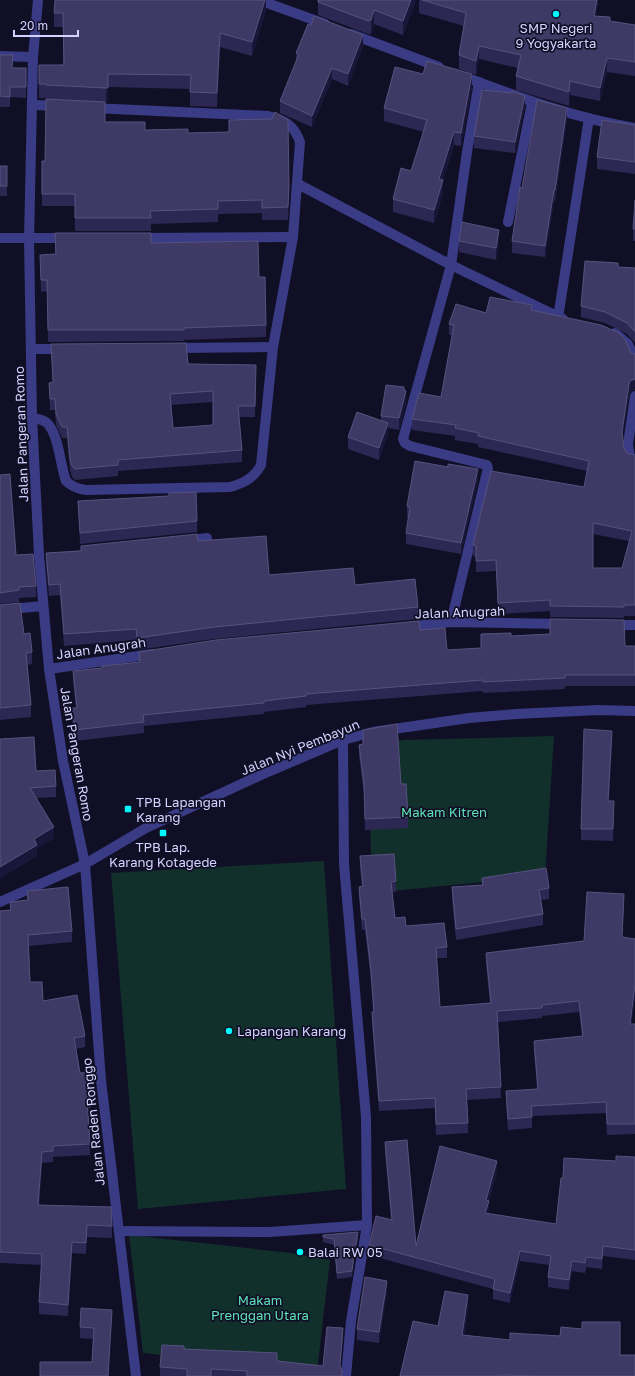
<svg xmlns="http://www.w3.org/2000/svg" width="635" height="1376" font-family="'Golos Text',sans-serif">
	<rect width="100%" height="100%" fill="#110f26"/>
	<g fill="#11302c">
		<path d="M 554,736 L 545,876 L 372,893 L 368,746 L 404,740 Z"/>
		<path d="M 324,861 L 346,1189 L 138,1209 L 111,873 Z"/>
		<path d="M 129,1235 L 291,1253 L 330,1260 L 317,1372 L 143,1353 Z"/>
	</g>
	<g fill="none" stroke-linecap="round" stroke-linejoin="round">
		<g stroke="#393c85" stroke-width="10">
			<path d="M 38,0 L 33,57 L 29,239 L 32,418 L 39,555 L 49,669 L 63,761 L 85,864 L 101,1080 L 136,1376"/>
			<path d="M 259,0 L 325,24"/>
			<path d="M 351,34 L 439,67"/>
			<path d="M 0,56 L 33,57"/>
			<path d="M 473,80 C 526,100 579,119 635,128"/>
			<path d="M 32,105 L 58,106"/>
			<path d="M 298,184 L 451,265 L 563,319"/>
			<path d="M 508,222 L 532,103"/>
			<path d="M 0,238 L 67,238"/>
			<path d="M 137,238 L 293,237"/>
			<path d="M 558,318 L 589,118"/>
			<path d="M 615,333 L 628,344 L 635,359"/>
			<path d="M 174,348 L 273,347"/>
			<path d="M 32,349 L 64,349"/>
			<path d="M 635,396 L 628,444 L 630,458 L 635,460"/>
			<path d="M 32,418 C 38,419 43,419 47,423 C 59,435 60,465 66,481 C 72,487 78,489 86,490 L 230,487 C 244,483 254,478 261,465 L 273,347 L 293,237 L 300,142 C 294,125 285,120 268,116 L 92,108"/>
			<path d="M 185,541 L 207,538"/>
			<path d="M 0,610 L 43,606"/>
			<path d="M 451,622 L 488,468 L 487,465 L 410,446 L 405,443 L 403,439 L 451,265 L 467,152 L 479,82"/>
			<path d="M 612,625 L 635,625"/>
			<path d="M 407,627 L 451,622 L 562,624"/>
			<path d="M 49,669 L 152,654"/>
			<path d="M 343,740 L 344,864 L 366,1117 L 367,1225 L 351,1321 L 346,1376"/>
			<path d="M 0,902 L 85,864 L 146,828 L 261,775 L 343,740 L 373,732 L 469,718 L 516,714 L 598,710 L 635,711"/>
			<path d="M 119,1231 L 270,1232 L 367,1225"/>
		</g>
	</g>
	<g fill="#2d2754" fill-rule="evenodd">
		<path d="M 266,0 L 266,10 L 252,56 L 220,47 L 217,107 L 190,106 L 190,89 L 108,87 L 108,101 L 106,102 L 46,99 L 46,98 L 39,98 L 39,65 L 63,65 L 63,27 L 54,27 L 54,13 Z"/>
		<path d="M 416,0 L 403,35 L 374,24 L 371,34 L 368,34 L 318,15 L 318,2 Z"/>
		<path d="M 419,0 L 598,0 L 596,16 L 610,21 L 635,25 L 635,76 L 607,72 L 600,101 L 570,95 L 569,106 L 516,90 L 516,76 L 518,68 L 479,59 L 476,75 L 459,69 L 459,55 L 464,26 L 419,13 Z"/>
		<path d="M 363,46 L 348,86 L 332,79 L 312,127 L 280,113 L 280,101 L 296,61 L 296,53 Z"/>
		<path d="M 0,55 L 13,68 L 26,68 L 26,98 L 10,97 L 10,107 L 0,107 Z"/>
		<path d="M 472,87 L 461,146 L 454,145 L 443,180 L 443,193 L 434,223 L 393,212 L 393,199 L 411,171 L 424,132 L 384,121 L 384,108 Z"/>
		<path d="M 512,93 L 525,107 L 515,153 L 474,148 L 474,136 Z"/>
		<path d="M 567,119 L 555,201 L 554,201 L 545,257 L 512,253 L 512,241 L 522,188 Z"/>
		<path d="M 229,120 L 289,198 L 288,220 L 262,220 L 262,213 L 218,214 L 218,222 L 151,224 L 151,231 L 75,231 L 75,206 L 42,206 L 42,161 L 45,161 L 105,122 L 145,130 L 188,133 L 229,132 Z"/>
		<path d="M 635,125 L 635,174 L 597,169 L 597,157 Z"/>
		<rect x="0" y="166" width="7" height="30"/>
		<path d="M 635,200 L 635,241 L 633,241 L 633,229 Z"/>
		<path d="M 55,233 L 151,243 L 259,277 L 266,325 L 266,337 L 184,340 L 184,341 L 48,342 L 47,291 L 41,292 L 40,255 L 55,254 Z"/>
		<path d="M 459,241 L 499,242 L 496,260 L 459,252 Z"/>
		<path d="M 618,267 L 635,268 L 635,343 L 627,334 L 605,323 L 581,317 L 581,306 Z"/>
		<path d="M 532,310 L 631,353 L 635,354 L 635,390 L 630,392 L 629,395 L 622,438 L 624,448 L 627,453 L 635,455 L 635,616 L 624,616 L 624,618 L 550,617 L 550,611 L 498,614 L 496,571 L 476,572 L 476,557 L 473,556 L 473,545 L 584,487 L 587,471 L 478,447 L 478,444 L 455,440 L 455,436 L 412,430 L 412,419 L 441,397 L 452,335 L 449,335 L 449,324 L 486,313 ZM 593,534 L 629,541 L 622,568 L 593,568 Z"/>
		<path d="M 51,344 L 188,364 L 256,365 L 255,417 L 239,417 L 242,450 L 242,462 L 118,471 L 118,476 L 75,480 L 72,477 L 70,470 L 67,438 L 62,438 L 56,425 L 55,410 L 50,410 L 49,383 L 53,382 ZM 213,402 L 213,425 L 173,428 L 171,405 Z"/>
		<path d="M 404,390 L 406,402 L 399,430 L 388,428 L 388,434 L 379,460 L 348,449 L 348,437 L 381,420 L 381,416 Z"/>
		<path d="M 0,475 L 16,555 L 36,586 L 36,597 L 19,598 L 19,602 L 0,604 Z"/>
		<path d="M 478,480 L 461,554 L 406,544 L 406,533 L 409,517 L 407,517 L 407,506 Z"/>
		<path d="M 78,501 L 197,521 L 197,532 L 80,544 Z"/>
		<path d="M 198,541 L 269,575 L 355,585 L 418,607 L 418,619 L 214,639 L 137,650 L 136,640 L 64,646 L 60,595 L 49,596 L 46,565 L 46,553 Z"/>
		<path d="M 0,605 L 24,634 L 32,652 L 32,664 L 27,665 L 31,705 L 31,717 L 0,720 Z"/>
		<path d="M 420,630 L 447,650 L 481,648 L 481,634 L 511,636 L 625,646 L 635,646 L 635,686 L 565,686 L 565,689 L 483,693 L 483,691 L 306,705 L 306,707 L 264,712 L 264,714 L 144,726 L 144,733 L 75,741 L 72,719 L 72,708 L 76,708 L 73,682 L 73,671 L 102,668 L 139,662 L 139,652 Z"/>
		<path d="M 363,730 L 401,784 L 408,817 L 408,828 L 365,830 L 364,794 L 359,756 L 359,745 L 363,745 Z"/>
		<path d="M 0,739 L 36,771 L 56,786 L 56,797 L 36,798 L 54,838 L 37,848 L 37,856 L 0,878 Z"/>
		<path d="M 612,742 L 609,801 L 614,812 L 613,841 L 581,840 L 581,829 Z"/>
		<path d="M 360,856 L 396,881 L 396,892 L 392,892 L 395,918 L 406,926 L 447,947 L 447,958 L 437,958 L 440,1007 L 490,1003 L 486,964 L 486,953 L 584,941 L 624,905 L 622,937 L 635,939 L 635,996 L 631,1024 L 635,1024 L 635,1134 L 607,1135 L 606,1113 L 532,1116 L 532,1128 L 508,1130 L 506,1102 L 506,1091 L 537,1089 L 534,1052 L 534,1041 L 582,1036 L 579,1012 L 542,1016 L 542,1018 L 498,1022 L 501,1098 L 467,1100 L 468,1133 L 436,1135 L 435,1108 L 379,1111 L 372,1023 L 372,1012 L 373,1012 L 371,981 L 365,930 L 362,930 L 359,898 L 359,887 L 362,887 L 360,867 Z"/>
		<path d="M 482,878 L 549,888 L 549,899 L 541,900 L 543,914 L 543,925 L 456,940 L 452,898 L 452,887 L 482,885 Z"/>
		<path d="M 27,891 L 72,931 L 72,942 L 29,946 L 30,982 L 43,1001 L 85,1036 L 85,1047 L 76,1049 L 80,1073 L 91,1097 L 91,1108 L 87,1108 L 90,1144 L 90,1155 L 53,1157 L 53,1162 L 42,1163 L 39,1205 L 112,1226 L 112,1238 L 87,1237 L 86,1254 L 72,1253 L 68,1316 L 39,1314 L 39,1302 L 42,1265 L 0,1263 L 0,911 L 10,910 L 10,902 L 27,901 Z"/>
		<path d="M 385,1142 L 416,1246 L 497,1171 L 489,1201 L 489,1211 L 488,1214 L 556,1224 L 563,1178 L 616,1161 L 635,1157 L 635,1260 L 603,1256 L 602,1269 L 586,1267 L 585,1273 L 572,1271 L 569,1290 L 548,1287 L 548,1277 L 549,1265 L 520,1261 L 510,1303 L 493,1299 L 493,1289 L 369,1255 L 369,1245 L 391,1220 L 385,1152 Z"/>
		<path d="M 323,1235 L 358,1237 L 356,1251 L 354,1251 L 354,1261 L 352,1277 L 337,1279 L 334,1245 L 323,1242 Z"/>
		<path d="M 387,1292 L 379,1343 L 357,1340 L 357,1329 Z"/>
		<path d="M 468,1305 L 464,1335 L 620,1355 L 635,1376 L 400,1376 L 438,1326 Z"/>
		<path d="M 112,1321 L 92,1362 L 93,1339 L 80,1338 L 80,1327 Z"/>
		<path d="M 343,1338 L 340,1367 L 342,1376 L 160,1376 L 160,1367 L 184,1349 L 323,1366 Z"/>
	</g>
	<g fill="#1a163a">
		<path d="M 265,0 L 266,0 L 266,10 L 252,56 L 252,42 Z"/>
		<path d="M 411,0 L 416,0 L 416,1 L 403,35 L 403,21 Z"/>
		<path d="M 597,0 L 598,0 L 594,30 L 594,16 Z"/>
		<path d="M 374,10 L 374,24 L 371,34 L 371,20 Z"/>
		<path d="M 220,33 L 220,47 L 217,107 L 217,93 Z"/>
		<path d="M 363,35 L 363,46 L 348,86 L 348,74 Z"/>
		<path d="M 479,46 L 479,59 L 476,75 L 476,61 Z"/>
		<path d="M 607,58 L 607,72 L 600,101 L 600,88 Z"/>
		<path d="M 332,68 L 332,79 L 312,127 L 312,116 Z"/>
		<path d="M 108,74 L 108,101 L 106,102 L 106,88 Z"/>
		<path d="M 472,74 L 472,87 L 461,146 L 461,133 Z"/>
		<path d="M 570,81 L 570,95 L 569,106 L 569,92 Z"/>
		<path d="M 525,96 L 525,107 L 515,153 L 515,142 Z"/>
		<path d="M 567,108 L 567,119 L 555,201 L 555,190 Z"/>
		<path d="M 454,132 L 454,145 L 443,180 L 443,193 L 434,223 L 434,210 L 439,179 Z"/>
		<path d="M 289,186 L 289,198 L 288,220 L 288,207 Z"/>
		<path d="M 554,190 L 554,201 L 545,257 L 545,246 Z"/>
		<path d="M 499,230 L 499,242 L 496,260 L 496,248 Z"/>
		<path d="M 635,379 L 635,390 L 630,392 L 629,395 L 622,443 L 622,432 L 629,384 L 630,381 Z"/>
		<path d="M 404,387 L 404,399 L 406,391 L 406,402 L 399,430 L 399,418 Z"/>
		<path d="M 388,423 L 388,434 L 379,460 L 379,448 Z"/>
		<path d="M 478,469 L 478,480 L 461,554 L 461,543 Z"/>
		<path d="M 612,731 L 612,742 L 608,812 L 608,801 Z"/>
		<path d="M 614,801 L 614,812 L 613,841 L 613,829 Z"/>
		<path d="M 54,827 L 54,838 L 37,848 L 37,856 L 0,878 L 0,867 L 34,839 Z"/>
		<path d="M 624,894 L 624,905 L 622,948 L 622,937 Z"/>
		<path d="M 635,985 L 635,996 L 630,1035 L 630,1024 Z"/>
		<path d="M 42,1152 L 42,1163 L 38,1216 L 38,1205 Z"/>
		<path d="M 497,1161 L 497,1171 L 488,1203 L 489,1201 L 489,1211 L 485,1223 L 485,1213 L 486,1200 Z"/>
		<path d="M 87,1225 L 87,1237 L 86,1254 L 86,1243 Z"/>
		<path d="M 358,1232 L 358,1237 L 356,1251 L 356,1245 Z"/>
		<path d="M 72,1242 L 72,1253 L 68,1316 L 68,1305 Z"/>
		<path d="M 603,1246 L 603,1256 L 602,1269 L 602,1259 Z"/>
		<path d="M 520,1251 L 520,1261 L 510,1303 L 510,1293 Z"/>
		<path d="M 354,1255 L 354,1261 L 352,1277 L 352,1271 Z"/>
		<path d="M 572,1261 L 572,1271 L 569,1290 L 569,1280 Z"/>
		<path d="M 387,1281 L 387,1292 L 379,1343 L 379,1332 Z"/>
		<path d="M 468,1295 L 468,1305 L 462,1345 L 462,1335 Z"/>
		<path d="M 112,1310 L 112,1321 L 109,1376 L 108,1376 Z"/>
		<path d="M 343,1328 L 343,1338 L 340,1375 L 340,1365 Z"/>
	</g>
	<g fill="#3f3966" stroke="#56527e" fill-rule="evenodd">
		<path d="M 55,0 L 265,0 L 252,42 L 220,33 L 217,93 L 190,92 L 191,75 L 108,74 L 108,88 L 106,88 L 46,85 L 46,84 L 39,84 L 39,65 L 64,65 L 63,13 L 54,13 Z"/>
		<path d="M 318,0 L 411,0 L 403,21 L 374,10 L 371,20 L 368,21 L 318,2 Z"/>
		<path d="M 422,0 L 597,0 L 594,16 L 610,17 L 610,21 L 635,25 L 635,62 L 607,58 L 600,88 L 570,81 L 569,92 L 516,76 L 521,55 L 479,46 L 476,61 L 459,55 L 466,13 Z"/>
		<path d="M 314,16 L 363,35 L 348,74 L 332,68 L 312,116 L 280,101 L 299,54 L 296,53 L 308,24 L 311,25 Z"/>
		<path d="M 0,55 L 13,55 L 12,68 L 26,68 L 26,87 L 10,87 L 10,97 L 0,96 Z"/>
		<path d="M 427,61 L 472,74 L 461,133 L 454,132 L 439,179 L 443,180 L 434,210 L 393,199 L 401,168 L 411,171 L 427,120 L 384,108 L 395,67 L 423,74 Z"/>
		<path d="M 482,90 L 512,93 L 512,91 L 525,96 L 515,142 L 474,136 Z"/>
		<path d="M 46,99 L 105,102 L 105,122 L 145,122 L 145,130 L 188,129 L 188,133 L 229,132 L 229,120 L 272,119 L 275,112 L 288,120 L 289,186 L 288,207 L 262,208 L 262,200 L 218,201 L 218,209 L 150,211 L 151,218 L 75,218 L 75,194 L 42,194 L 42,161 L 45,161 Z"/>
		<path d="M 537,100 L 567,108 L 555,190 L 554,190 L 545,246 L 512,241 L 520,187 L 522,188 Z"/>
		<path d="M 602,120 L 635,125 L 635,162 L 597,157 Z"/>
		<rect x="0" y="166" width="7" height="20"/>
		<path d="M 635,200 L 635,229 L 633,229 Z"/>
		<path d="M 462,222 L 499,230 L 496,248 L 459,241 Z"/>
		<path d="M 55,233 L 151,233 L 151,243 L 258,241 L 259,277 L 265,277 L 266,325 L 184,328 L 184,330 L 48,330 L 47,280 L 41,280 L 40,255 L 56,254 Z"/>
		<path d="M 585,261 L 618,263 L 618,267 L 635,268 L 635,332 L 627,323 L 605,312 L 581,306 Z"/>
		<path d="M 490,297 L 532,305 L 531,310 L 601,325 L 619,333 L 625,340 L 631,353 L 635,354 L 635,379 L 630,381 L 629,384 L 622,432 L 624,448 L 627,453 L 635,455 L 635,605 L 624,605 L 624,607 L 550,606 L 550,600 L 498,603 L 496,560 L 476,561 L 476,546 L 473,545 L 491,471 L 584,487 L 589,461 L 478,436 L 479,433 L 455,428 L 456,425 L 412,419 L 419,393 L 441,397 L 454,325 L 449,324 L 456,304 L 486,313 ZM 593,523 L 632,531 L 622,568 L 593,568 Z"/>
		<path d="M 186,343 L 188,364 L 256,365 L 255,406 L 238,406 L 242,450 L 118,460 L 118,465 L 75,469 L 72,466 L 70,459 L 67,427 L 62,427 L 56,414 L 55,399 L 50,399 L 49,383 L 53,382 L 51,344 ZM 213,391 L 213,425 L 173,428 L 170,394 Z"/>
		<path d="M 386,385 L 404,387 L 404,390 L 406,391 L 399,418 L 381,416 Z"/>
		<path d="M 357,412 L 388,423 L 379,448 L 348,437 Z"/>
		<path d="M 415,461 L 448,467 L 448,464 L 478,469 L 461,543 L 406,533 L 410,507 L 407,506 Z"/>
		<path d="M 10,474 L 16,555 L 33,554 L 36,586 L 19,587 L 19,590 L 0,593 L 0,475 Z"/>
		<path d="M 196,492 L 197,521 L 80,533 L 78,501 L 169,496 L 169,493 Z"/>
		<path d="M 197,534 L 198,541 L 266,536 L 269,575 L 353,568 L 355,585 L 415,579 L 418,607 L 214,627 L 137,638 L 136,629 L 64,634 L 60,584 L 49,585 L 46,553 L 81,551 L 81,546 Z"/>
		<path d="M 20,603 L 24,634 L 30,633 L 32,652 L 26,653 L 31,705 L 0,708 L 0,605 Z"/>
		<path d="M 550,619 L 624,620 L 625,646 L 635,646 L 635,675 L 565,675 L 565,678 L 483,682 L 483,680 L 306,694 L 306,696 L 264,701 L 264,703 L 143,715 L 144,722 L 75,730 L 72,708 L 77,708 L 73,671 L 102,668 L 102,666 L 140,662 L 139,652 L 216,640 L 419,621 L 420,630 L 445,628 L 447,650 L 481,648 L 481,634 L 511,633 L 511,636 L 550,634 Z"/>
		<path d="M 397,724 L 401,784 L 406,784 L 408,817 L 365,819 L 364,783 L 359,745 L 363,744 L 363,730 Z"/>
		<path d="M 584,729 L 612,731 L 608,801 L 614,801 L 613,829 L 581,829 Z"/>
		<path d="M 34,737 L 36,771 L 55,770 L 56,786 L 30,788 L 54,827 L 34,839 L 37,845 L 0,867 L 0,739 Z"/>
		<path d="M 394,854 L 396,881 L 391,882 L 395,918 L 405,917 L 406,926 L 444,923 L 447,947 L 436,948 L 440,1007 L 491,1003 L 486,953 L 584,941 L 587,892 L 624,894 L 622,937 L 635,939 L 635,985 L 630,1024 L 635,1024 L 635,1124 L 607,1124 L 606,1102 L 531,1106 L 532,1117 L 508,1119 L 506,1091 L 538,1089 L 534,1041 L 583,1036 L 579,1001 L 542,1005 L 542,1008 L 497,1011 L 501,1087 L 466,1089 L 468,1123 L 436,1124 L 435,1098 L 379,1101 L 372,1012 L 374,1012 L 371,971 L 365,919 L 362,919 L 359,887 L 363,886 L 360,856 Z"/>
		<path d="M 546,868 L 549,888 L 539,890 L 543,914 L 456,929 L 452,887 L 483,885 L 482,878 Z"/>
		<path d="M 68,887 L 72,931 L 28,935 L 30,982 L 42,982 L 43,1001 L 77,995 L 85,1036 L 74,1038 L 80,1073 L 90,1072 L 91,1097 L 87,1097 L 90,1144 L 53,1146 L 53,1151 L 42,1152 L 38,1205 L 111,1207 L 112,1226 L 87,1225 L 86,1243 L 72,1242 L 68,1305 L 39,1302 L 42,1254 L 0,1252 L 0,911 L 11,910 L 10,902 L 28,900 L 27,891 Z"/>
		<path d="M 407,1140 L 416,1246 L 440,1146 L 497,1161 L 486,1200 L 489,1201 L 485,1213 L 556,1224 L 561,1178 L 563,1178 L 564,1158 L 616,1161 L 616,1156 L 635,1157 L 635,1250 L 603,1246 L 602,1259 L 586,1257 L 585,1263 L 572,1261 L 569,1280 L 548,1277 L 551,1256 L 520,1251 L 510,1293 L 493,1289 L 495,1279 L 369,1245 L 376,1216 L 392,1220 L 385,1142 Z"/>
		<path d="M 358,1232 L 356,1245 L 353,1245 L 354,1255 L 352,1271 L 337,1273 L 334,1239 L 323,1237 L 323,1235 Z"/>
		<path d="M 365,1277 L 387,1281 L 379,1332 L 357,1329 Z"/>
		<path d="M 445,1291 L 468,1295 L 462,1335 L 510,1340 L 510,1333 L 560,1336 L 561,1327 L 582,1329 L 582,1322 L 620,1322 L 620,1355 L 635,1355 L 635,1376 L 534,1376 L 503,1375 L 502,1376 L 400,1376 L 413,1321 L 438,1326 Z"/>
		<path d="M 81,1308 L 112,1310 L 108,1376 L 40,1376 L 40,1362 L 92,1362 L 94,1328 L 80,1327 Z"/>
		<path d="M 327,1327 L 343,1328 L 340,1365 L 342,1371 L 342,1376 L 247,1376 L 247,1371 L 211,1369 L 211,1376 L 187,1376 L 187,1369 L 160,1367 L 162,1345 L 184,1346 L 184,1349 L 277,1353 L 277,1361 L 323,1366 Z"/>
	</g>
	<g fill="#00fafe" stroke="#110f26" stroke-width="1.5">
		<circle cx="556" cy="14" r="4"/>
		<rect x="124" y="805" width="8" height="8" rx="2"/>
		<rect x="159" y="829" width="8" height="8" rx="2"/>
		<circle cx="229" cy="1031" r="4"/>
		<circle cx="300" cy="1252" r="4"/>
	</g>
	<g text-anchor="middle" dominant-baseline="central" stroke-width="3.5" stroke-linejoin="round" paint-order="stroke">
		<g font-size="13" fill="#d4d3ff" stroke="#110f26" text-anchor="start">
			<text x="556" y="28" text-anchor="middle">SMP Negeri<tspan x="556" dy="15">9 Yogyakarta</tspan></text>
			<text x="136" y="802">TPB Lapangan<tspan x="136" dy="15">Karang</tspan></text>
			<text x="163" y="847" text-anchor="middle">TPB Lap.<tspan x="163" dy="15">Karang Kotagede</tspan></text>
			<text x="237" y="1031">Lapangan Karang</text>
			<text x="308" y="1252">Balai RW 05</text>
		</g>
		<g font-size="13" fill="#d4d3ff" stroke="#110f26">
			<text transform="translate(21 434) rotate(-92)">Jalan Pangeran Romo</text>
			<text transform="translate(460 612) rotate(-2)">Jalan Anugrah</text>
			<text transform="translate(101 648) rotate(-8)">Jalan Anugrah</text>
			<text transform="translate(300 747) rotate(-22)">Jalan Nyi Pembayun</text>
			<text transform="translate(77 754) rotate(80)">Jalan Pangeran Romo</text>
			<text transform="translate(93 1122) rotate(-96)">Jalan Raden Ronggo</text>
		</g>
		<g font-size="13" fill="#5de1b5" stroke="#110f26">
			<text x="444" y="812">Makam Kitren</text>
			<text x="260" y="1300">Makam<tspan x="260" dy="15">Prenggan Utara</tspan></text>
		</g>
	</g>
	<path d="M14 30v6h64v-6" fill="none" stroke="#d4d3ff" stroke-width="2"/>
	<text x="20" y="30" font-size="12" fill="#d4d3ff" stroke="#110f26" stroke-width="3" paint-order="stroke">20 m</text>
</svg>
